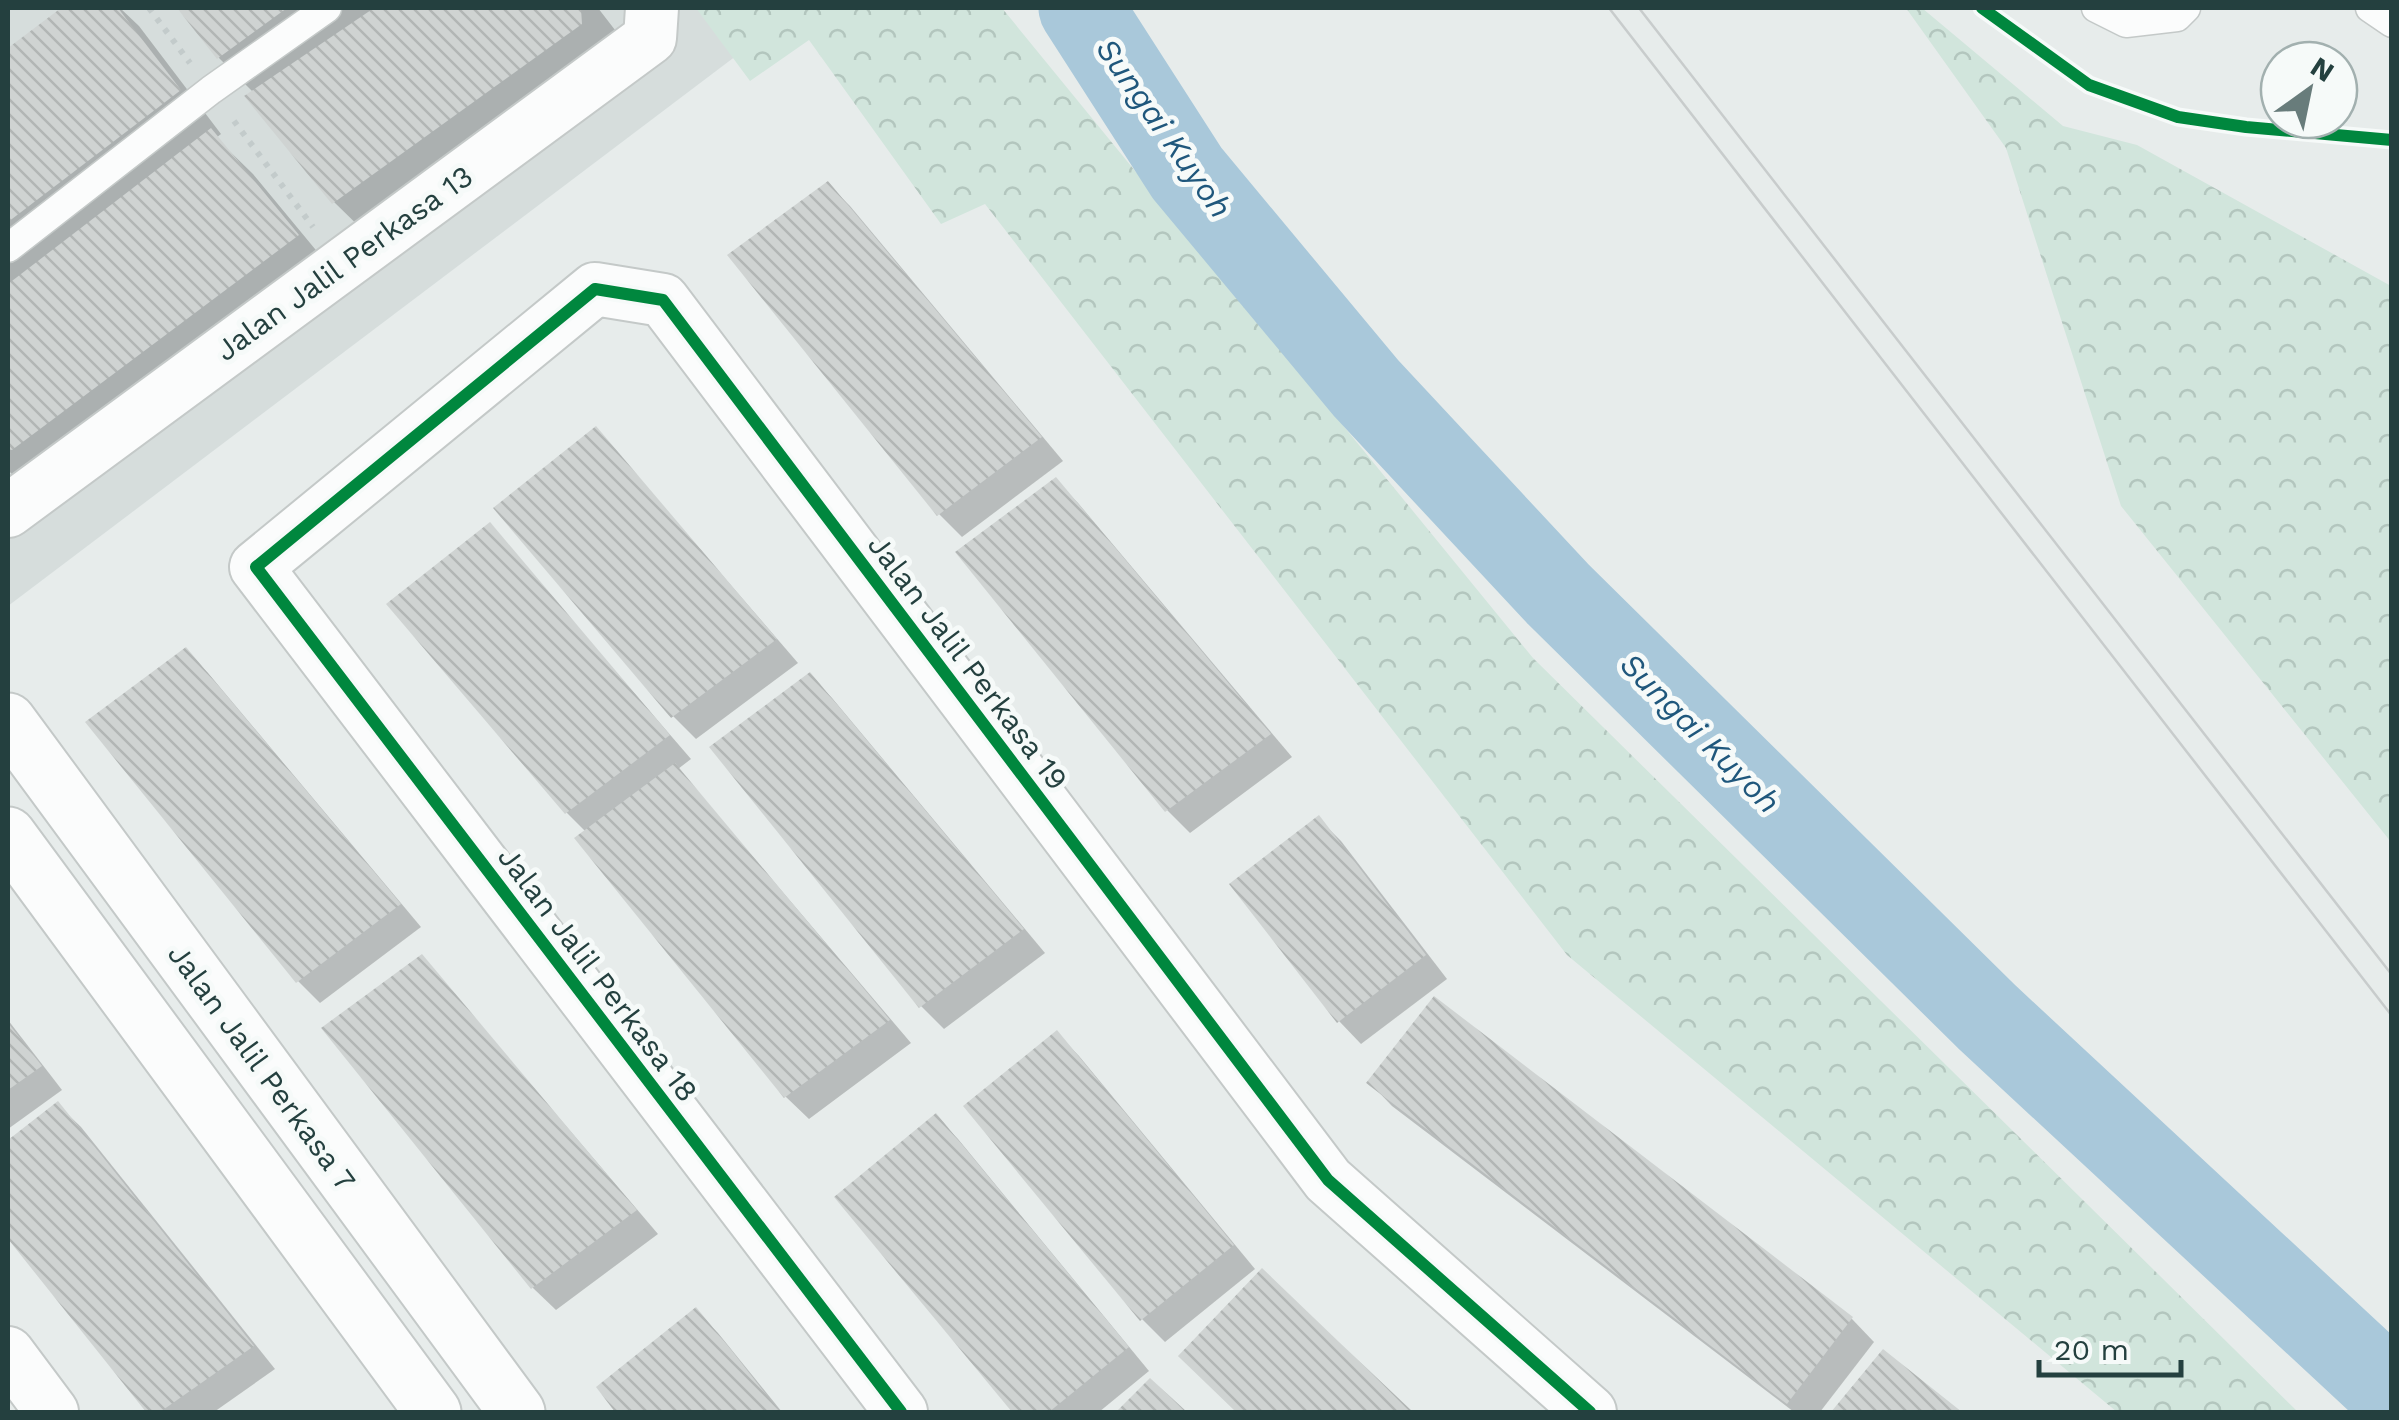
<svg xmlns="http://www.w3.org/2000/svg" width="2399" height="1420" font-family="'Work Sans',sans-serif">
	<defs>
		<pattern id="forest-crowns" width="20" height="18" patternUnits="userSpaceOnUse" patternTransform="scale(2.5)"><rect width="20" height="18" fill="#d1e5dc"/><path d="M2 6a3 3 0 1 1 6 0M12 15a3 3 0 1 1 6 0" fill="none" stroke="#b3c6be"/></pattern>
		<pattern id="building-back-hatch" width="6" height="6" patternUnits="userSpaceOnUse" patternTransform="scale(2.5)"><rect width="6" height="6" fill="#cfd3d2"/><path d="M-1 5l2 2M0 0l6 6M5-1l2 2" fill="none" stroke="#b2b6b5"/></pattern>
	</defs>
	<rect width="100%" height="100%" fill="#e7eceb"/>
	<path fill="#d6dddc" d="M 8,8 L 745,8 L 765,34 L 8,606 Z"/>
	<g fill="url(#forest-crowns)">
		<path d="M 696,8 L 1002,8 L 1533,658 L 2298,1412 L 2117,1412 L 1567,955 L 985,204 L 941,224 L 809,40 L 750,81 Z"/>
		<path d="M 1906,8 L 1922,8 L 2063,126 L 2137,145 L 2391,286 L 2391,842 L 2121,506 L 2006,148 Z"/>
	</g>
	<g fill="#0003">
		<path d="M 65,8 L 120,8 L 139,26 L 221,134 L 216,138 L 253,174 L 339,278 L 27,490 L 8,470 L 8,51 Z"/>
		<path d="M 180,8 L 598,8 L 622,39 L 377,244 L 334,202 L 254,93 L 219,58 Z"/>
		<path d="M 828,184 L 850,206 L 1063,461 L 962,537 L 939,514 Z"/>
		<path d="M 596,429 L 798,663 L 696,739 L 673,716 Z"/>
		<path d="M 1056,480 L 1078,503 L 1292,757 L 1190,833 L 1167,810 L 958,552 Z"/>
		<path d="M 489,525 L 691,759 L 678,769 L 911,1043 L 809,1119 L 786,1097 L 577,838 L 586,832 L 566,812 Z"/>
		<path d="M 186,650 L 208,673 L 421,927 L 320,1003 L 298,981 Z"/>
		<path d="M 810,676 L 832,698 L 1045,953 L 944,1029 L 921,1006 Z"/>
		<path d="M 1319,819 L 1341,841 L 1447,979 L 1361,1044 L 1339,1021 Z"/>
		<path d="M 422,957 L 658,1234 L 556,1310 L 533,1288 L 325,1028 Z"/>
		<path d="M 1434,999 L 1852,1319 L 1874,1342 L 1820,1412 L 1794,1412 L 1392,1106 L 1370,1083 Z"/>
		<path d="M 8,1020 L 62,1090 L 8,1129 Z"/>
		<path d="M 1057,1033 L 1079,1056 L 1255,1269 L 1165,1342 L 1142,1319 L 966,1107 Z"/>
		<path d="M 58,1105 L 81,1127 L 275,1369 L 214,1412 L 149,1412 L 8,1235 L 8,1143 Z"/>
		<path d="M 936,1117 L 958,1139 L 1149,1371 L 1099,1412 L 1015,1412 L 837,1197 Z"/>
		<path d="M 1262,1272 L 1409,1412 L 1239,1412 L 1181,1356 Z"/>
		<path d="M 696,1310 L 718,1333 L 782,1412 L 619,1412 L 599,1388 Z"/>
		<path d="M 1883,1353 L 1957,1412 L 1834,1412 Z"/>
	</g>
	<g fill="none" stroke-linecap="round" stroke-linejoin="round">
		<path stroke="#a9c8da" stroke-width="85" d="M 1081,8 L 1187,173 L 1366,388 L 1558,594 L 1987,1017 L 2392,1393"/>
	</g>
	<g fill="url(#building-back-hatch)">
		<path d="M 61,8 L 118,8 L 181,90 L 8,222 L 8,48 Z"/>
		<path d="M 177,8 L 287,8 L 217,59 Z"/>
		<path d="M 374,8 L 581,8 L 582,24 L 332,204 L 244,96 Z"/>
		<path d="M 211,128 L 299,235 L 12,450 L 8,449 L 8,284 Z"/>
		<path d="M 828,181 L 1042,437 L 937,516 L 727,255 Z"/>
		<path d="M 596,426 L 777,639 L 671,718 L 493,508 Z"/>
		<path d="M 1056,477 L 1271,734 L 1165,812 L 955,552 Z"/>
		<path d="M 490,522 L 670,735 L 565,814 L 386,604 Z"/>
		<path d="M 186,647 L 401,904 L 296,983 L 85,722 Z"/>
		<path d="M 810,672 L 1024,929 L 919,1008 L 709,747 Z"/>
		<path d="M 675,763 L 890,1020 L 784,1098 L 574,838 Z"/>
		<path d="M 1319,815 L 1426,955 L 1337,1023 L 1229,884 Z"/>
		<path d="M 422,954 L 637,1210 L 531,1289 L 321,1028 Z"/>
		<path d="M 1434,996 L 1853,1317 L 1787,1404 L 1366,1083 Z"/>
		<path d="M 8,1023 L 42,1066 L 8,1090 Z"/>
		<path d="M 1057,1030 L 1234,1245 L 1140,1321 L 963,1106 Z"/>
		<path d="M 58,1101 L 254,1346 L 160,1412 L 146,1412 L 8,1239 L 8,1140 Z"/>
		<path d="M 936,1113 L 1129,1347 L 1049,1412 L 1012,1412 L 834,1197 Z"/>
		<path d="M 1262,1268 L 1339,1342 L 1413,1412 L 1236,1412 L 1178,1356 Z"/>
		<path d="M 696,1307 L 732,1351 L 780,1412 L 615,1412 L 596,1387 Z"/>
		<path d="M 1883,1349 L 1923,1381 L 1962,1412 L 1831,1412 Z"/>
		<path d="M 1150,1378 L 1187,1412 L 1116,1412 Z"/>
	</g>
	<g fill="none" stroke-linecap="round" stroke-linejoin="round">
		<defs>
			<g id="service">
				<path d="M 2096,8 L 2126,23 L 2177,17 L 2186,8"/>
				<path d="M 2370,8 L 2392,23"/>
				<path d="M 8,248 L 211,90 L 327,8"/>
			</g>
			<g id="minor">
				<path d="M 8,511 L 650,38 L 652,8"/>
				<path d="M 8,1353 L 52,1412"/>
				<path d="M 901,1412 L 256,567 L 595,289 L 663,300 L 1328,1180 L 1590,1412"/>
			</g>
			<g id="tertiary">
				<path d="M 8,721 L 517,1412"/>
				<path d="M 8,835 L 433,1412"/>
			</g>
		</defs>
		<use href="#service" stroke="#c4c9c8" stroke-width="31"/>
		<use href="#minor" stroke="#c4c9c8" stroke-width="56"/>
		<use href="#tertiary" stroke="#c4c9c8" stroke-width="59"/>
		<g stroke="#c3cbcb" stroke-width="6" stroke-dasharray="5 8" stroke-linecap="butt">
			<path d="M 149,8 L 190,63"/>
			<path d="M 234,121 L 313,227"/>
		</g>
		<use href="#service" stroke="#fbfcfc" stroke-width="28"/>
		<use href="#minor" stroke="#fbfcfc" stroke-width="52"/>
		<use href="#tertiary" stroke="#fbfcfc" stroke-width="55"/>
		<g stroke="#c8cccc" stroke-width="2.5">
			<path d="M 1609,8 L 2392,1016"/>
			<path d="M 1639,8 L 2392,975"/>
		</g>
		<defs>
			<g id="cycleway">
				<path d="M 1982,8 L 2089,85 L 2178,117 L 2246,127 L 2392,140"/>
				<path d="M 901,1412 L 256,567 L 595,289 L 663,300 L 1328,1180 L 1590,1412"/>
			</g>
		</defs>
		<use href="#cycleway" stroke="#f6faf9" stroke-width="19"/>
		<use href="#cycleway" stroke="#00873e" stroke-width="12"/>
	</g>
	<g text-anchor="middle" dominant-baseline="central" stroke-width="10" stroke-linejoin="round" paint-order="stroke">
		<g font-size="30" fill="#24403f" stroke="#f6faf9">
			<text transform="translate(344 263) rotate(-36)">Jalan Jalil Perkasa 13</text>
			<text transform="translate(968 662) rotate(53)">Jalan Jalil Perkasa 19</text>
			<text transform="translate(598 974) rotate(53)">Jalan Jalil Perkasa 18</text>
			<text transform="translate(262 1067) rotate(54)">Jalan Jalil Perkasa 7</text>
		</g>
		<g font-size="32" font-style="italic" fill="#1f577c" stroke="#f6faf9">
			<text transform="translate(1164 128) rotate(55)">Sungai Kuyoh</text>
			<text transform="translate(1700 733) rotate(45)">Sungai Kuyoh</text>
		</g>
	</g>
	<rect width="2399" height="1420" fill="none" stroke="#24403f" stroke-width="20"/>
	<g transform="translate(2309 90) rotate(33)"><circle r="48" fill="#f6faf9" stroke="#a2b0af" stroke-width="2.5"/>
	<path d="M0-8L18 38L0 25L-18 38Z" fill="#687c7b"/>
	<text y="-15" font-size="28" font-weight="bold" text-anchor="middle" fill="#24403f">N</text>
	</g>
	<path d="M2039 1360v15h142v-15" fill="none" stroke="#24403f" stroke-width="5"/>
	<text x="2054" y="1360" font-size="30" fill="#24403f" stroke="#f6faf9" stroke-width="8" paint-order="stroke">20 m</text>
</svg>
